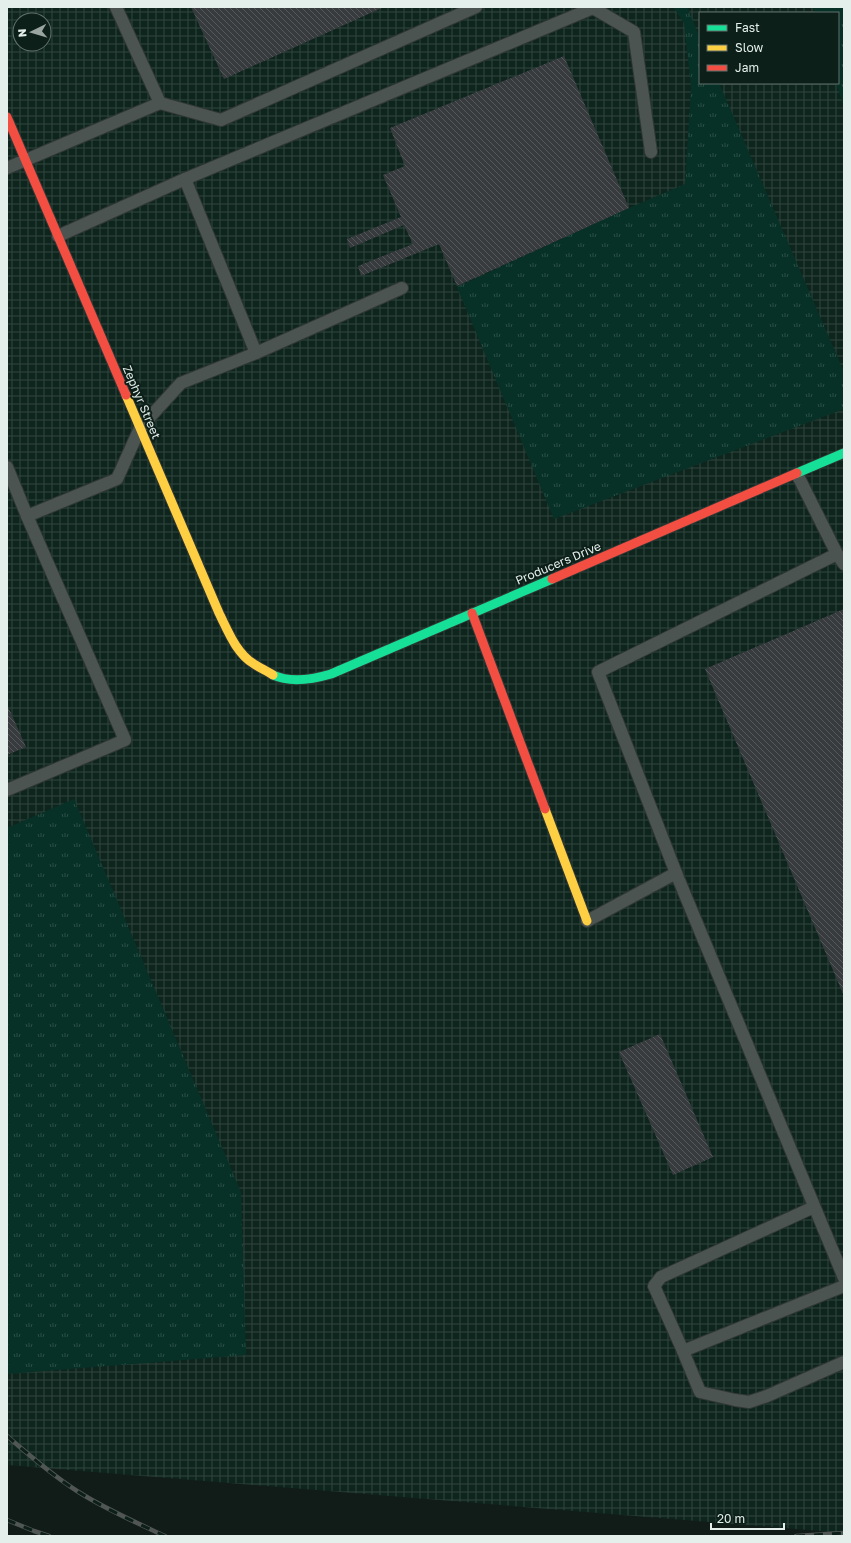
<svg xmlns="http://www.w3.org/2000/svg" width="851" height="1543" font-family="'Golos Text',sans-serif">
	<defs>
		<pattern id="industrial-grid" width="8" height="8" patternUnits="userSpaceOnUse"><rect width="8" height="8" fill="#0d251d"/><path d="M0 4h8M4 0v8" fill="none" stroke="#30453e"/></pattern>
		<pattern id="grass-tufts" width="24" height="20" patternUnits="userSpaceOnUse"><rect width="24" height="20" fill="#073126"/><path d="M3 7l-1-3M5 7V3M7 7l1-3M15 17l-1-3M17 17v-4M19 17l1-3" fill="none" stroke="#2b4f46"/></pattern>
		<pattern id="building-back-hatch" width="6" height="6" patternUnits="userSpaceOnUse"><rect width="6" height="6" fill="#383b3e"/><path d="M-1 5l2 2M0 0l6 6M5-1l2 2" fill="none" stroke="#55585a"/></pattern>
	</defs>
	<rect width="100%" height="100%" fill="#111b18"/>
	<path fill="url(#industrial-grid)" fill-rule="evenodd" d="M 7,7 L 844,7 L 844,1533 L 7,1465 ZM 700,13 L 838,13 L 838,83 L 700,83 ZM 20,20 L 44,20 L 44,44 L 20,44 Z"/>
	<g fill="url(#grass-tufts)">
		<path d="M 673,7 L 687,7 L 700,38 L 700,83 L 719,83 L 844,372 L 844,409 L 554,519 L 457,287 L 629,208 L 685,184 L 691,87 L 684,23 Z"/>
		<path d="M 813,7 L 844,7 L 844,107 L 836,83 L 838,83 L 838,13 L 815,13 Z"/>
		<path d="M 74,799 L 241,1192 L 246,1355 L 7,1374 L 7,828 Z"/>
	</g>
	<g fill="url(#building-back-hatch)">
		<path d="M 191,7 L 384,7 L 224,79 Z"/>
		<path d="M 564,56 L 629,208 L 457,286 L 439,244 L 361,276 L 358,266 L 413,244 L 404,225 L 350,248 L 347,239 L 401,217 L 383,175 L 405,166 L 390,128 Z"/>
		<path d="M 844,609 L 844,996 L 705,669 Z"/>
		<path d="M 7,704 L 26,747 L 7,755 Z"/>
		<path d="M 660,1034 L 713,1157 L 673,1175 L 619,1052 Z"/>
	</g>
	<g fill="none" stroke-linecap="round" stroke-linejoin="round">
		<defs>
			<g id="lane">
				<path d="M 116,7 L 160,103"/>
				<path d="M 7,168 L 160,103 L 221,120 L 476,7"/>
				<path d="M 58,236 L 185,179 L 593,8 L 634,32 L 651,152"/>
				<path d="M 256,353 L 402,288"/>
				<path d="M 7,467 L 27,516"/>
				<path d="M 797,474 L 837,554 L 844,564"/>
				<path d="M 7,790 L 125,740 L 27,516 L 117,479 L 140,428 L 181,383 L 256,353 L 185,179"/>
				<path d="M 676,873 L 598,672 L 837,554"/>
				<path d="M 587,921 L 676,873 L 844,1278"/>
				<path d="M 844,1286 L 683,1351 L 700,1392 L 735,1400 L 749,1402 L 767,1396 L 844,1362"/>
				<path d="M 683,1351 L 654,1286 L 661,1277 L 814,1207"/>
			</g>
			<g id="fast">
				<path d="M 797,473 L 844,453"/>
				<path d="M 273,675 C 290,683 314,679 331,674 L 552,579"/>
			</g>
			<g id="slow">
				<path d="M 126,395 L 219,613 C 228,631 236,653 254,664 C 260,668 267,671 273,675"/>
				<path d="M 545,809 L 587,921"/>
			</g>
			<g id="jam">
				<path d="M 7,117 L 126,395"/>
				<path d="M 552,579 L 797,473"/>
				<path d="M 472,613 L 545,809"/>
			</g>
		</defs>
		<use href="#lane" stroke="#303735" stroke-width="14"/>
		<use href="#fast" stroke="#303735" stroke-width="11"/>
		<use href="#slow" stroke="#303735" stroke-width="11"/>
		<use href="#jam" stroke="#303735" stroke-width="11"/>
		<use href="#lane" stroke="#4c5452" stroke-width="12"/>
		<use href="#fast" stroke="#16e098" stroke-width="9"/>
		<use href="#slow" stroke="#ffcf43" stroke-width="9"/>
		<use href="#jam" stroke="#f24e42" stroke-width="9"/>
		<defs>
			<g id="rail">
				<path d="M 7,1436 C 30,1456 52,1475 77,1491 C 105,1509 135,1522 165,1536"/>
				<path d="M 7,1520 L 34,1531 L 49,1536"/>
				<path d="M 796,1536 L 844,1533"/>
			</g>
		</defs>
		<use href="#rail" stroke="#4f5654" stroke-width="4.5"/>
		<use href="#rail" stroke="#0d1f19" stroke-width="3" stroke-dasharray="9" stroke-linecap="butt"/>
	</g>
	<g text-anchor="middle" dominant-baseline="central" stroke-width="4" stroke-linejoin="round" paint-order="stroke">
		<g font-size="12" fill="#e4efeb" stroke="#0d1f19">
			<text transform="translate(142 402) rotate(67)">Zephyr Street</text>
			<text transform="translate(558 563) rotate(-23)">Producers Drive</text>
		</g>
	</g>
	<rect width="851" height="1543" fill="none" stroke="#e4efeb" stroke-width="16"/>
	<rect x="699" y="12" width="140" height="72" fill="#0d1f19" stroke="#63726d"/>
	<rect x="707" y="25" width="20" height="6" fill="#16e098" stroke="#63726d"/>
	<text x="735" y="32" font-size="12" fill="#e4efeb">Fast</text>
	<rect x="707" y="45" width="20" height="6" fill="#ffcf43" stroke="#63726d"/>
	<text x="735" y="52" font-size="12" fill="#e4efeb">Slow</text>
	<rect x="707" y="65" width="20" height="6" fill="#f24e42" stroke="#63726d"/>
	<text x="735" y="72" font-size="12" fill="#e4efeb">Jam</text>
	<g transform="translate(32 32) rotate(265)"><circle r="19" fill="#0d1f19" stroke="#63726d"/>
	<path d="M0-3L7 15L0 10L-7 15Z" fill="#9aa5a1"/>
	<text y="-6" font-size="11" font-weight="bold" text-anchor="middle" fill="#e4efeb">N</text>
	</g>
	<path d="M711 1523v6h73v-6" fill="none" stroke="#e4efeb" stroke-width="2"/>
	<text x="717" y="1523" font-size="12" fill="#e4efeb" stroke="#0d1f19" stroke-width="3" paint-order="stroke">20 m</text>
</svg>
